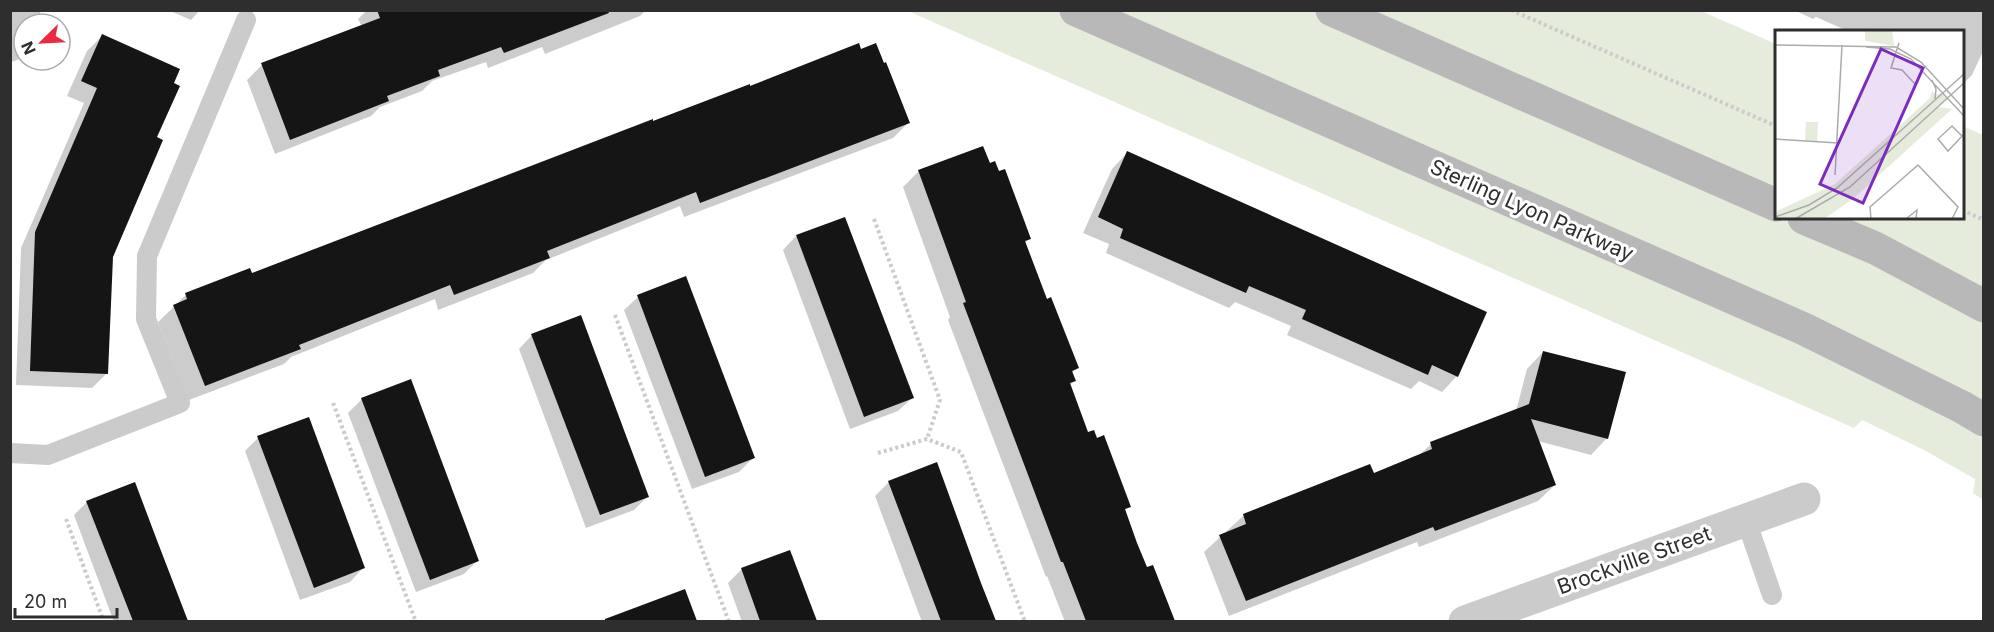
<svg xmlns="http://www.w3.org/2000/svg" width="1994" height="632" font-family="Inter,sans-serif">
	<rect width="100%" height="100%" fill="#fff"/>
	<path fill="#e5ecdb" d="M 908,11 L 1701,11 L 1776,44 L 1776,218 L 1962,218 L 1963,126 L 1983,135 L 1983,500 L 1973,493 L 1975,479 L 1924,450 L 1862,420 L 1854,428 Z"/>
	<g fill="#0003">
		<path d="M 168,10 L 200,10 L 191,20 Z"/>
		<path d="M 367,10 L 646,10 L 640,16 L 545,54 L 542,47 L 488,68 L 486,62 L 432,81 L 422,91 L 380,107 L 371,116 L 275,154 L 247,80 L 262,65 L 362,27 L 358,19 Z"/>
		<path d="M 1794,10 L 1984,10 L 1984,49 L 1972,75 L 1962,85 L 1962,32 L 1850,32 L 1816,17 L 1813,19 Z"/>
		<path d="M 102,36 L 112,257 L 107,373 L 92,388 L 16,385 L 21,248 L 84,103 L 67,96 L 87,51 Z"/>
		<path d="M 653,123 L 908,123 L 893,138 L 684,217 L 680,206 L 546,260 L 533,273 L 438,310 L 435,299 L 291,357 L 284,364 L 189,400 L 158,322 L 186,295 L 251,275 Z"/>
		<path d="M 1127,153 L 1457,376 L 1442,392 L 1419,381 L 1411,389 L 1287,335 L 1291,326 L 1235,302 L 1229,308 L 1106,253 L 1109,244 L 1083,233 L 1112,169 Z"/>
		<path d="M 989,165 L 1029,239 L 1024,244 L 1046,301 L 1077,368 L 1071,374 L 1074,381 L 1070,385 L 1087,434 L 1129,506 L 1124,511 L 1146,569 L 1152,567 L 1173,622 L 1065,622 L 1047,576 L 1046,577 L 948,320 L 950,317 L 903,187 L 919,171 Z"/>
		<path d="M 796,236 L 912,398 L 898,411 L 850,429 L 783,250 Z"/>
		<path d="M 685,278 L 753,458 L 739,472 L 692,489 L 624,310 L 638,297 Z"/>
		<path d="M 532,335 L 648,496 L 634,510 L 586,528 L 519,349 Z"/>
		<path d="M 1543,352 L 1607,438 L 1591,455 L 1538,441 L 1555,485 L 1538,501 L 1419,547 L 1417,542 L 1229,616 L 1204,552 L 1243,516 L 1369,466 L 1373,475 L 1417,457 L 1431,444 L 1516,411 L 1527,369 Z"/>
		<path d="M 362,399 L 477,561 L 464,574 L 416,592 L 348,413 Z"/>
		<path d="M 258,438 L 363,568 L 350,582 L 300,600 L 245,451 Z"/>
		<path d="M 936,464 L 995,622 L 922,622 L 875,496 L 889,482 Z"/>
		<path d="M 134,484 L 187,622 L 114,622 L 74,515 L 87,502 Z"/>
		<path d="M 789,551 L 815,622 L 742,622 L 728,583 L 742,569 Z"/>
		<path d="M 684,591 L 695,622 L 623,622 L 637,608 Z"/>
	</g>
	<g fill="#151515">
		<path d="M 377,10 L 608,10 L 609,13 L 504,53 L 501,47 L 438,70 L 440,76 L 387,96 L 389,101 L 290,140 L 261,63 L 380,18 Z"/>
		<path d="M 102,34 L 180,69 L 174,83 L 180,86 L 157,137 L 163,140 L 113,257 L 108,374 L 30,371 L 35,232 L 97,88 L 81,81 Z"/>
		<path d="M 859,43 L 861,49 L 876,43 L 884,63 L 886,62 L 910,123 L 700,203 L 696,192 L 547,251 L 550,258 L 454,295 L 450,285 L 299,345 L 301,349 L 205,386 L 173,305 L 187,299 L 185,293 L 250,268 L 252,273 L 653,119 L 653,121 L 750,84 L 750,86 Z"/>
		<path d="M 983,146 L 990,163 L 995,161 L 999,171 L 1005,169 L 1031,239 L 1025,241 L 1047,299 L 1051,297 L 1079,368 L 1072,371 L 1076,381 L 1070,383 L 1088,432 L 1094,430 L 1097,438 L 1104,435 L 1131,507 L 1125,509 L 1137,543 L 1147,567 L 1153,565 L 1175,621 L 1086,621 L 1063,562 L 1061,562 L 963,303 L 966,302 L 918,170 Z"/>
		<path d="M 1127,151 L 1487,312 L 1458,377 L 1432,365 L 1428,375 L 1302,319 L 1306,310 L 1249,286 L 1246,293 L 1120,238 L 1123,229 L 1098,217 Z"/>
		<path d="M 845,217 L 914,398 L 864,417 L 796,235 Z"/>
		<path d="M 686,276 L 755,458 L 705,477 L 637,295 Z"/>
		<path d="M 581,315 L 649,497 L 600,515 L 531,334 Z"/>
		<path d="M 1543,351 L 1626,372 L 1608,439 L 1531,419 L 1556,485 L 1435,531 L 1433,527 L 1246,601 L 1219,535 L 1246,524 L 1243,514 L 1370,464 L 1374,473 L 1432,449 L 1430,442 L 1529,404 Z"/>
		<path d="M 411,379 L 479,561 L 430,580 L 361,398 Z"/>
		<path d="M 309,417 L 365,568 L 314,588 L 257,436 Z"/>
		<path d="M 937,462 L 981,583 L 996,621 L 941,621 L 888,481 Z"/>
		<path d="M 135,482 L 158,543 L 188,621 L 133,621 L 86,501 Z"/>
		<path d="M 790,550 L 817,621 L 760,621 L 741,568 Z"/>
		<path d="M 685,589 L 697,621 L 605,621 L 605,619 Z"/>
	</g>
	<g fill="none" stroke-linecap="round" stroke-linejoin="round">
		<g stroke="#cbcbcb" stroke-width="4" stroke-dasharray="3 3" stroke-linecap="butt">
			<path d="M 1511,10 L 1776,126"/>
			<path d="M 1962,210 L 1984,220"/>
			<path d="M 874,219 L 940,400 L 927,439"/>
			<path d="M 615,315 L 729,622"/>
			<path d="M 333,403 L 416,622"/>
			<path d="M 878,453 L 927,439 L 961,452 L 1025,622"/>
			<path d="M 66,519 L 104,622"/>
		</g>
		<g stroke="#cbcbcb" stroke-width="20">
			<path d="M 10,453 L 48,455 L 180,403 L 146,319 L 147,256 L 246,20"/>
			<path d="M 1746,520 L 1772,595"/>
		</g>
		<g stroke="#cbcbcb" stroke-width="33">
			<path d="M 10,45 L 24,10"/>
			<path d="M 1465,622 L 1804,499"/>
		</g>
		<g stroke="#b8b8b8" stroke-width="33">
			<path d="M 1076,10 L 1804,329 L 1962,407 L 1984,420"/>
			<path d="M 1332,10 L 1776,205"/>
			<path d="M 1804,218 L 1875,248 L 1984,306"/>
		</g>
	</g>
	<g text-anchor="middle" dominant-baseline="central" stroke-width="6" stroke-linejoin="round" paint-order="stroke">
		<g font-size="21" fill="#2e2e2e" stroke="#fff">
			<text transform="translate(1532 210) rotate(24)">Sterling Lyon Parkway</text>
			<text transform="translate(1634 560) rotate(-20)">Brockville Street</text>
		</g>
	</g>
	<g transform="translate(1775 30)">
		<rect width="189" height="189" fill="#fff"/>
		<path d="M 90,0 L 117,0 L 119,16 L 90,11 ZM 157,61 L 161,65 L 168,62 L 172,68 L 163,77 L 177,79 L 79,168 L 49,189 L 0,189 L 0,182 L 60,154 L 155,68 ZM 31,92 L 43,92 L 42,112 L 30,111 Z" fill="#e5ecdb"/>
		<path fill="none" stroke="#ababab" stroke-width="1.5" d="M 124,13 L 116,38 L 127,40 L 140,54M 0,15 L 121,17 L 146,32 L 189,79M 91,17 L 115,19 L 136,29 L 189,86M 157,50 L 161,59 L 160,69M 187,106 L 177,96 L 163,109 L 173,121 L 189,104M 0,109 L 63,113M 60,145 L 67,15M 0,187 L 34,175 L 62,158 L 189,44M 20,189 L 75,157 L 189,53M 96,189 L 95,177 L 143,135 L 183,177 L 177,189M 131,189 L 142,180 L 141,189"/>
		<path fill="#7b2cbf" fill-opacity="0.15" stroke="#7b2cbf" stroke-width="3" d="M 106,19 L 148,38 L 88,173 L 45,154 Z"/>
		<rect width="189" height="189" fill="none" stroke="#2e2e2e" stroke-width="3"/>
	</g>
	<rect width="1994" height="632" fill="none" stroke="#2e2e2e" stroke-width="24"/>
	<g transform="translate(42 42) rotate(246)"><circle r="28" fill="#ffffff" stroke="#ababab" stroke-width="1.5"/>
	<path d="M0-4.5L10 22L0 15L-10 22Z" fill="#ed2840"/>
	<text y="-9" font-size="16" font-weight="bold" text-anchor="middle" fill="#2e2e2e">N</text>
	</g>
	<path d="M15 608v9h102v-9" fill="none" stroke="#2e2e2e" stroke-width="3"/>
	<text x="24" y="608" font-size="18" fill="#2e2e2e" stroke="#ffffff" stroke-width="4.5" paint-order="stroke">20 m</text>
</svg>
